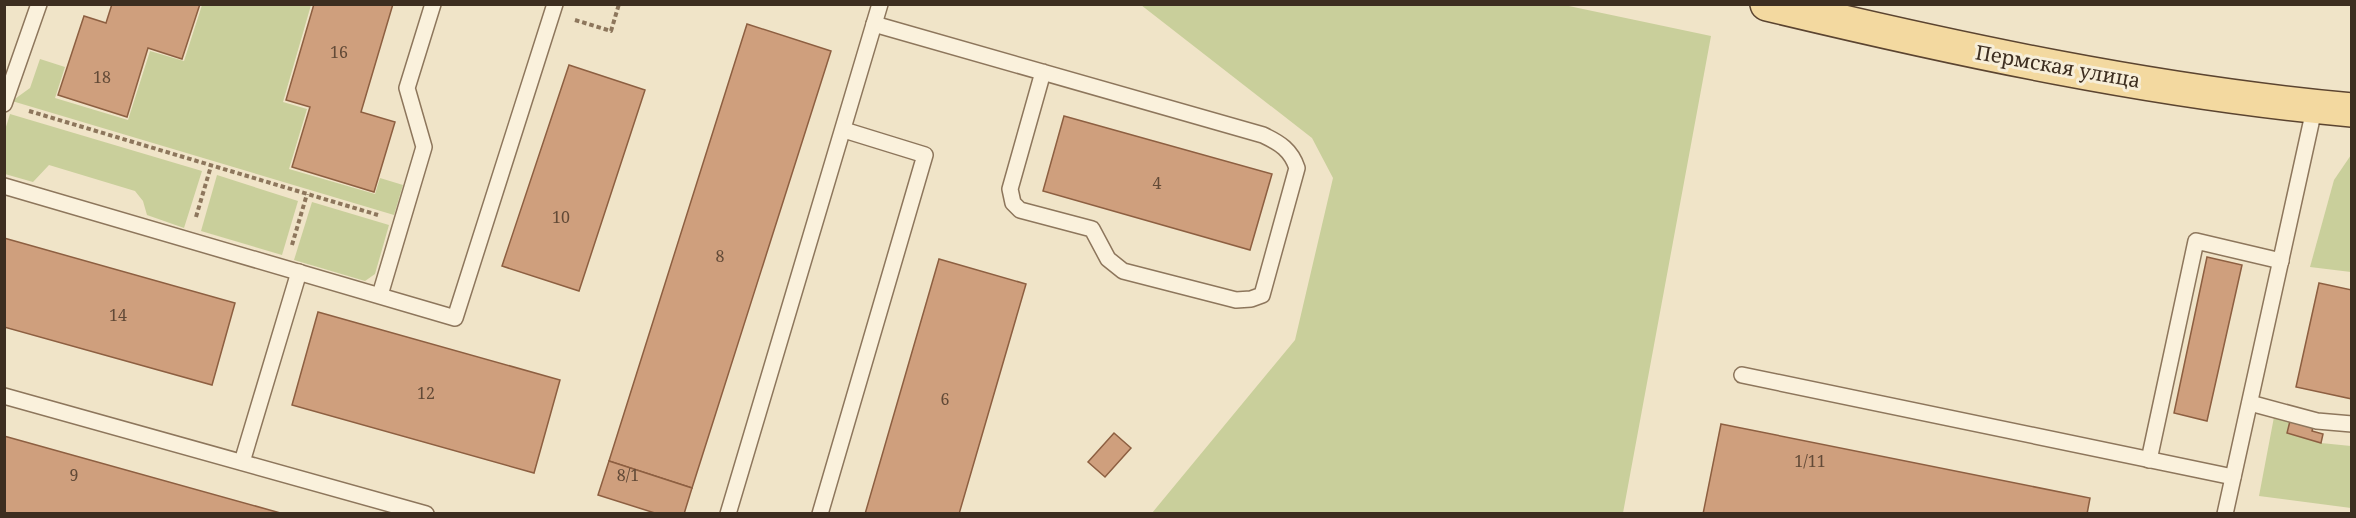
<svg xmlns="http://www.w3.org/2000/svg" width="2356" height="518" font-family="'Noto Serif',serif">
	<rect width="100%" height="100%" fill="#f0e4c8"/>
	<g fill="#c9cf9b">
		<path d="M 202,5 L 311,5 L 283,102 L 307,109 L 289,169 L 375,194 L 380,178 L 403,185 L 394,215 L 12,101 L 30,88 L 40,59 L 65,67 L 55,98 L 128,120 L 150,51 L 184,61 Z"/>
		<path d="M 1141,5 L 1564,5 L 1711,36 L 1623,513 L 1152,513 L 1295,340 L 1333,178 L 1312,138 Z"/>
		<path d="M 10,114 L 202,171 L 184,228 L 147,215 L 143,201 L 135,191 L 49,165 L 33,182 L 5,174 L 5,130 Z"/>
		<path d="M 2351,155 L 2351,272 L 2310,267 L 2334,180 Z"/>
		<path d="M 217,175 L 298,201 L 282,255 L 201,231 Z"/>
		<path d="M 312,202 L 389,225 L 375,274 L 365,281 L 294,260 Z"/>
		<path d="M 2274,417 L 2290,421 L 2287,433 L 2321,443 L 2351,446 L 2351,508 L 2259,496 Z"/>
	</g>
	<g fill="#cf9f7d" stroke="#8d5f41" stroke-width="1.5">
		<path d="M 112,4 L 200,4 L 182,59 L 148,48 L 127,117 L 58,95 L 84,16 L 106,23 Z"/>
		<path d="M 314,4 L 393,4 L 361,112 L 395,122 L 374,192 L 292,167 L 310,107 L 286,100 Z"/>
		<path d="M 747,24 L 831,51 L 692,488 L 609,461 Z"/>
		<path d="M 569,65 L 645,90 L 579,291 L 502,266 Z"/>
		<path d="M 1064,116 L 1272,174 L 1250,250 L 1043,191 Z"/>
		<path d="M 4,238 L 235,303 L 212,385 L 4,327 Z"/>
		<path d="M 2207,257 L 2242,265 L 2207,421 L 2174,413 Z"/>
		<path d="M 939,259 L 1026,284 L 959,514 L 865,514 Z"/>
		<path d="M 2319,283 L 2352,290 L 2352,399 L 2296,387 Z"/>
		<path d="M 318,312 L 560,380 L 534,473 L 292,405 Z"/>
		<path d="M 2290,421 L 2313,427 L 2312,431 L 2323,434 L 2321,443 L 2287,433 Z"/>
		<path d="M 1721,424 L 2090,498 L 2087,514 L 1703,514 Z"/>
		<path d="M 1114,433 L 1131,448 L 1105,477 L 1088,462 Z"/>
		<path d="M 4,436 L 284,514 L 4,514 Z"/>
		<path d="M 609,461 L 692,488 L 684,514 L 658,514 L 598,495 Z"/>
	</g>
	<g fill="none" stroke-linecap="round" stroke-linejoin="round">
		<defs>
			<g id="service">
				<path d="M 874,24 L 1263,135 C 1280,143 1291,150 1297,168 L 1262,295 L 1251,299 L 1236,300 L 1123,271 L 1108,259 L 1092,229 L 1020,210 L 1013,203 L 1010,189 L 1043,72"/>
				<path d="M 4,104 L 39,4"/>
				<path d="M 4,186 L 455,318 L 555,4"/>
				<path d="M 380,295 L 424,147 L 407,88 L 433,4"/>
				<path d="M 1742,375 L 2233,477"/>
				<path d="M 4,396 L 426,514"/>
				<path d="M 2250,403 L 2317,421 L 2352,424"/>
				<path d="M 2149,460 L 2196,241 L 2281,261"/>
				<path d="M 242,462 L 299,272"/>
				<path d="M 728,514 L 880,4"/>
				<path d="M 820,514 L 925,155 L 844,130"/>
				<path d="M 2225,514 L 2315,105"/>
			</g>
			<path id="primary" d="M 1767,4 C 1959,50 2154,92 2352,110"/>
		</defs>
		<use href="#service" stroke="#8d765c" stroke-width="18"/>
		<use href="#primary" stroke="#5b4430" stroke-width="36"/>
		<g stroke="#8d765c" stroke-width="4" stroke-dasharray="4.5 3" stroke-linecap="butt">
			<path d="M 575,20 L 611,31 L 619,4"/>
			<path d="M 29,111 L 378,215"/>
			<path d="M 196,217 L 211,166"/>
			<path d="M 292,245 L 307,194"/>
		</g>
		<use href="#service" stroke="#faf1dc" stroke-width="15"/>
		<use href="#primary" stroke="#f3d9a0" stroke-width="33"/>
	</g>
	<g text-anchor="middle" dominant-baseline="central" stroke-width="6" stroke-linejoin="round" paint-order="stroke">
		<g font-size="16" fill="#624a37">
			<text x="339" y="52">16</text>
			<text x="102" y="77">18</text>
			<text x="1157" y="183">4</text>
			<text x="561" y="217">10</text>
			<text x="720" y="256">8</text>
			<text x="118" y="315">14</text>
			<text x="426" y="393">12</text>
			<text x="945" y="399">6</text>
			<text x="1810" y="461">1/11</text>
			<text x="74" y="475">9</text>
			<text x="628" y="475">8/1</text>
		</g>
		<g font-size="20" fill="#3d2e20" stroke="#f7eed8">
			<text transform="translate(2058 66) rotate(10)">Пермская улица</text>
		</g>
	</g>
	<rect width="2356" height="518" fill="none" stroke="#3d2e20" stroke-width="12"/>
</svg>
